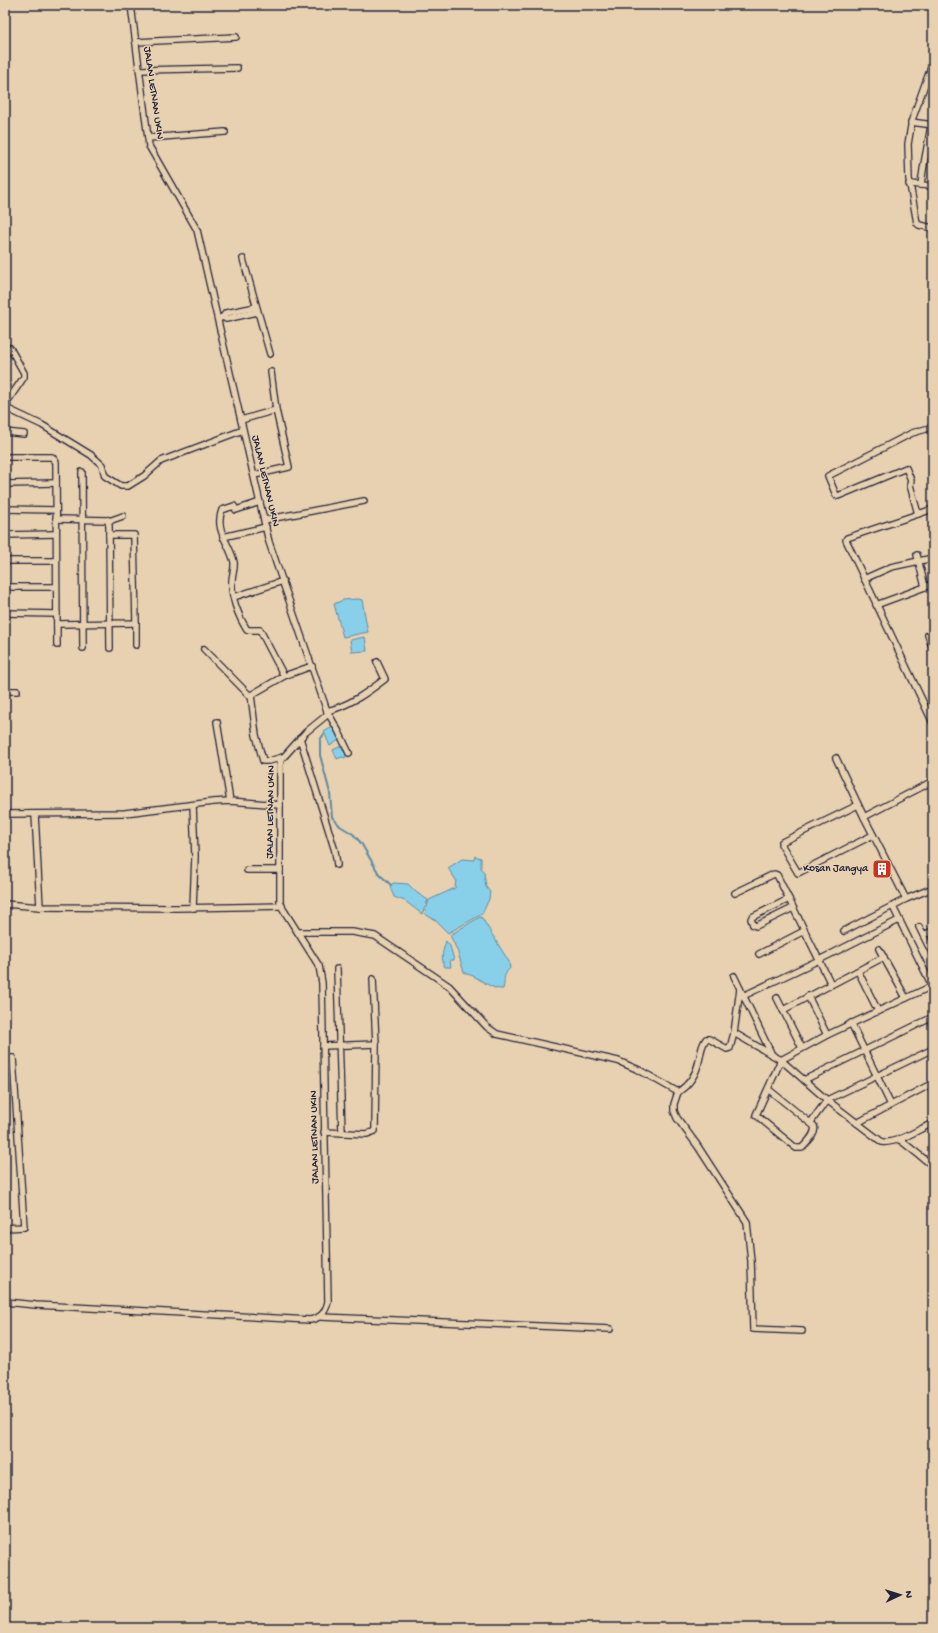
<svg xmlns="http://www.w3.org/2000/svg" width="938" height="1633" font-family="'Gochi Hand',sans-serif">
	<rect width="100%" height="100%" fill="#e7d1b0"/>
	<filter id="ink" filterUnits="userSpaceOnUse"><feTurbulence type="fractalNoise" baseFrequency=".025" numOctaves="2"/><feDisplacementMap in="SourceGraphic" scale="8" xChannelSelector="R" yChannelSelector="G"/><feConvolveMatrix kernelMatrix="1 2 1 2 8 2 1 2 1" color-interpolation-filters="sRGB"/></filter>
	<g filter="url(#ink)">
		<g fill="#88d0e9" stroke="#5f8aa3">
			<path d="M 358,599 L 362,600 L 368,632 L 343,637 L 334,604 L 343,600 Z"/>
			<path d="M 365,637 L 367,651 L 352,652 L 350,640 Z"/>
			<path d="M 334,726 L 339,740 L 330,746 L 324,732 Z"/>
			<path d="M 341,746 C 344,748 347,754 345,758 L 342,757 L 337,759 L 333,750 Z"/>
			<path d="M 475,856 L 481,858 L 481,868 L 484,873 L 486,887 L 490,892 L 489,899 L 482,914 L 448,933 L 435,920 L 425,914 L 429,900 L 455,888 L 456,880 L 448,868 L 462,859 L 474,860 Z"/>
			<path d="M 393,883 L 408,884 L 417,893 L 428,900 L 422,914 L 405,901 L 394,897 L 390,887 Z"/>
			<path d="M 480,917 L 482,918 L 509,962 L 510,968 C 501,978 506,979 503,989 C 492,990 482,980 473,976 C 469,974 467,975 464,972 L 457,950 L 450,935 Z"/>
			<path d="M 446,941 L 450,946 L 454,960 L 450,960 L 451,967 L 445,967 C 440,958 443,951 446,941 Z"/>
		</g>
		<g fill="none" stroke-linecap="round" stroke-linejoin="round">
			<path stroke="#5f8aa3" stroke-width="2" d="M 324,734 L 320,740 L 320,755 L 330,793 L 332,817 L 340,826 L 353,834 L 361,843 L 379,874 L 391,885"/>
			<defs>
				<g id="street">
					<path d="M 136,42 L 236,37"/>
					<path d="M 933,62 L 912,120 L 908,144 L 909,179 L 917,223 L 919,225 L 933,228"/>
					<path d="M 140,70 L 237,68"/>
					<path d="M 911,122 L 933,125"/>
					<path d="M 149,138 L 225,132"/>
					<path d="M 909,184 L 933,186"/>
					<path d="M 921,185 C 923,165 928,145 931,125"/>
					<path d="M 243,259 L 270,354"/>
					<path d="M 223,317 L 226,313 L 256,307"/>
					<path d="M 218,319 L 223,317 L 226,319 L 257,312"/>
					<path d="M 10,348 L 24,373 L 24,377 L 7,402 L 8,409 L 42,425 L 91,455 L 102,465 L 105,476 L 121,486 L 128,486 L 144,476 L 161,461 L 243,430"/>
					<path d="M 241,420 L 276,410"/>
					<path d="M 5,432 L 24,434"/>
					<path d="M 5,457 L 52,457 L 56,462 L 57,645"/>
					<path d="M 82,472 L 83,648"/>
					<path d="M 254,475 L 289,467 L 276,410 L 271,372"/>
					<path d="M 5,484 L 56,483"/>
					<path d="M 260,502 L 236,510 L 234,506 L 222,510 C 214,530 230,544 234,562 C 235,568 232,575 232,581 C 231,597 238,616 247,630 L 260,630 L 284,676"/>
					<path d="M 5,509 L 56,510"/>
					<path d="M 933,509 L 847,538 L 846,540 L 933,723"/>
					<path d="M 918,514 L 910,485 L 911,480 L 906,468 L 838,496 L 836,495 L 828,476 L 912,433 L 933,427"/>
					<path d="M 56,519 L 108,520 L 109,526 L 110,648"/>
					<path d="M 108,520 L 109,521 L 123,516"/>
					<path d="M 264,520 L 364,501"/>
					<path d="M 5,535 L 56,534"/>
					<path d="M 223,537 L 266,527"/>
					<path d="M 917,555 L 925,587"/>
					<path d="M 5,561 L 56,561"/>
					<path d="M 864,579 L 891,567 L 933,558"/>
					<path d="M 5,587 L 56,587"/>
					<path d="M 234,597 L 283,581"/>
					<path d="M 876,605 L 933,584"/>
					<path d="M 5,613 L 57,614"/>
					<path d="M 136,623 L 136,645"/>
					<path d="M 57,624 L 136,623 L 134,535 L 109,535"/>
					<path d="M 928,635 L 933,650"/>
					<path d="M 204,649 L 251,697"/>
					<path d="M 5,691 L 17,691"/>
					<path d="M 217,722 L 230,801"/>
					<path d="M 300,738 L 335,851 L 337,865"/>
					<path d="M 349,753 L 339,732 L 327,711 C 349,706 368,692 385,679 L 377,662"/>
					<path d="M 283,757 L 269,761 L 263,761 L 256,735 L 251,695 L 284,676 L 312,666"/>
					<path d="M 836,758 L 864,817"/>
					<path d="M 933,781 L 864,817 L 906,899 L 933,888"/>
					<path d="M 858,805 L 782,842 L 781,844 L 798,873 L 873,835"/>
					<path d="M 5,814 L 125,813 L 213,802 L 230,801 L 280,805"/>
					<path d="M 35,814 L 40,907"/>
					<path d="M 247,870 L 280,870"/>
					<path d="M 735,893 L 774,874 L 777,875 L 831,984"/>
					<path d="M 789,899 L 752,917 L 751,919 L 753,925 L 756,926 L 793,908"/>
					<path d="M 5,904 L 40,907 L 177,908 L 282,906"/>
					<path d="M 193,908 L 195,856 L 193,805"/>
					<path d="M 894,909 L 933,988"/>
					<path d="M 919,927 L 931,951"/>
					<path d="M 844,931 L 906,899"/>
					<path d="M 298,932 L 352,932 L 375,936 L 449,986 L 487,1027 L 497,1034 L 618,1061 L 639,1070 L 678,1092 L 674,1104 L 674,1111 L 677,1118 L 697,1145 L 747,1222 L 751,1261 L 753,1329 L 802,1331"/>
					<path d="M 923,935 L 933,931"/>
					<path d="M 879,949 L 906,998"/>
					<path d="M 759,954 L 804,931"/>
					<path d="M 337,969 L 342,1133"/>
					<path d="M 858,971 L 878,1011"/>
					<path d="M 734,976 L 771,1053"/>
					<path d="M 743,996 L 819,960 L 899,920"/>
					<path d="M 808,996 L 827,1035"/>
					<path d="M 777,998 L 802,1048"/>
					<path d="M 783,1010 L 884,957"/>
					<path d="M 851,1023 L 891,1105"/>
					<path d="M 734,1033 L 781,1060 L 827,1100 L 882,1142 C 897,1144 919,1129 933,1123"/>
					<path d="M 323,1046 L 376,1044"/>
					<path d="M 5,1058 L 13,1058 L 24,1227 L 5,1228"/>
					<path d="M 804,1080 L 933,1017"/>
					<path d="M 768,1089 L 814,1126 C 817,1134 807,1142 802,1148 L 796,1148 L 756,1115 L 781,1060 L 827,1035 L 932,986"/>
					<path d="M 678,1092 C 689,1085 696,1075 699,1061 C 701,1053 701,1046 706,1039 L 709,1039 L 727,1049 L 730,1048 L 734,1033 L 740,989"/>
					<path d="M 811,1122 L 827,1100 L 933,1049"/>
					<path d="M 857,1123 L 933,1083"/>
					<path d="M 324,1132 L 367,1134 L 375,1131 L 376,1044 L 373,979"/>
					<path d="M 899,1139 L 928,1162"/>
					<path d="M 5,1302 L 36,1305 L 310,1320 C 321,1318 325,1313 328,1302 L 322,983 L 319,966 L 283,909 L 280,902 L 280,765 L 281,760 L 306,732 L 327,715 L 327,711 L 269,542 L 197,230 L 149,146 L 131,5"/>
					<path d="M 321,1317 L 610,1329"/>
				</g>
			</defs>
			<use href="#street" stroke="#22223b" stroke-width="8"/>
			<use href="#street" stroke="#e7d1b0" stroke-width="5.5"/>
		</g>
	</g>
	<defs>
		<symbol id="building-square" viewBox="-11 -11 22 22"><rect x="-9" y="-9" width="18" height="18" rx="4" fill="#c8321e" stroke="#e7d1b0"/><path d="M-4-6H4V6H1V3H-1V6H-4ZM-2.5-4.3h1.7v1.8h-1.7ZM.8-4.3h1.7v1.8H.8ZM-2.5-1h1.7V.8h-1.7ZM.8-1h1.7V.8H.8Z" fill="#fff"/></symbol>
	</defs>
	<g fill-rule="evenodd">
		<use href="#building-square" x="871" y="858" width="22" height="22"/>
	</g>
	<g text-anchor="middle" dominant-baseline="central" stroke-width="3" stroke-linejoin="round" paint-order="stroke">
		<g font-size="11" fill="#22223b" stroke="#e7d1b0">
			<text transform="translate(153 93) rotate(82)">JALAN LETNAN UKIN</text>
			<text transform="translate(265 481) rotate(77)">JALAN LETNAN UKIN</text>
			<text transform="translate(271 812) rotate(-89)">JALAN LETNAN UKIN</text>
			<text transform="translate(315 1137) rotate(-91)">JALAN LETNAN UKIN</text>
		</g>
		<g font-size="11" fill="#22223b" stroke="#e7d1b0" text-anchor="end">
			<text x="868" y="869">Kosan Jangya</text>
		</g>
	</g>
	<rect width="938" height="1633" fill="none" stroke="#e7d1b0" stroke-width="20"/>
	<rect x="10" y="10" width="918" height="1613" fill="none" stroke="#22223b" stroke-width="1.5" filter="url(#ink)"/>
	<g transform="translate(900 1595) rotate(86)" stroke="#e7d1b0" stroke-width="3" paint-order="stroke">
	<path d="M0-3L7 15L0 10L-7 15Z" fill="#22223b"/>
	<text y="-6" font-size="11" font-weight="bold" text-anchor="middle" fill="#22223b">N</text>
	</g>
</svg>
